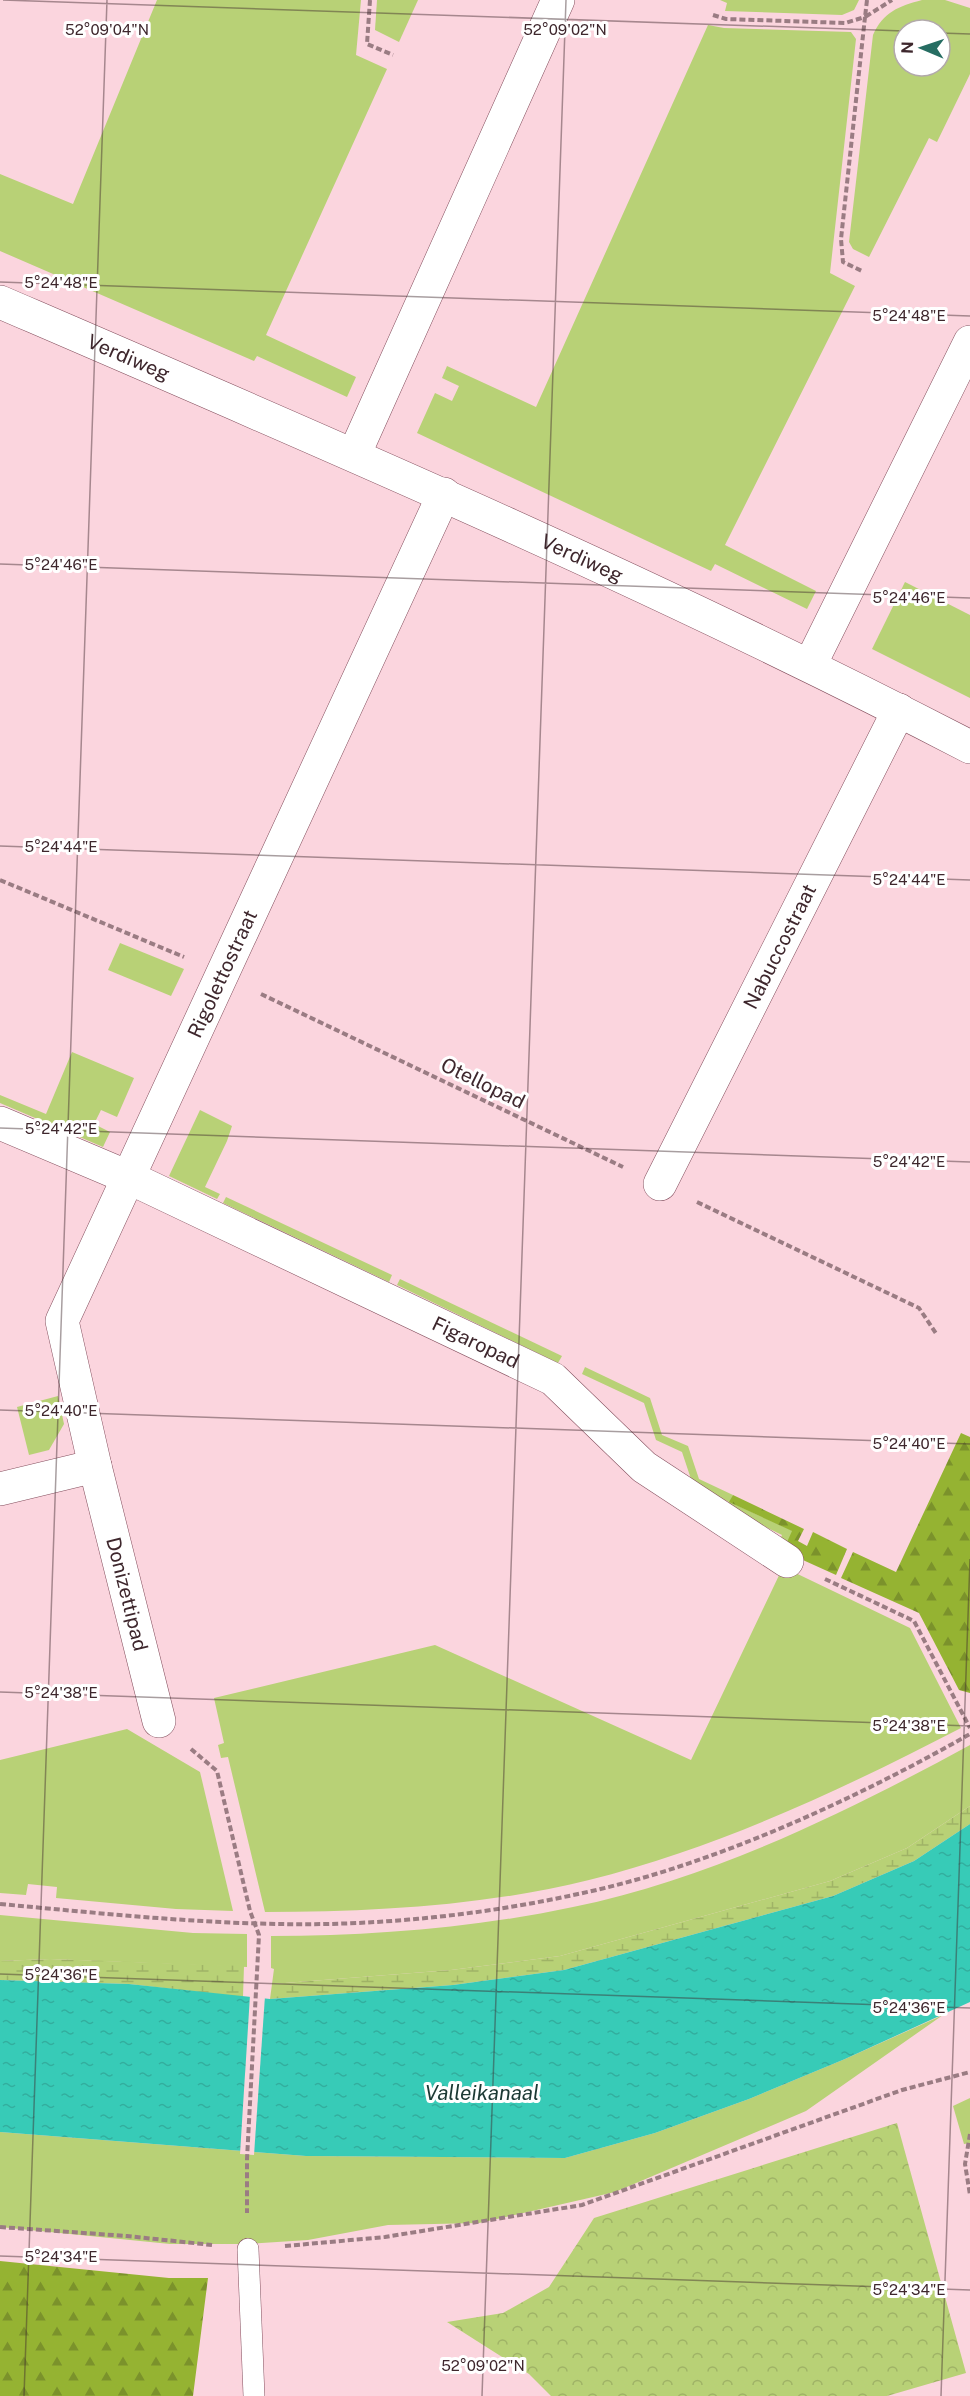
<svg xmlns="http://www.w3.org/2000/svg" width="970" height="2396" font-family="'Public Sans',sans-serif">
	<defs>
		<pattern id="forest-firs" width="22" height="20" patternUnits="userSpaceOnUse" patternTransform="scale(1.5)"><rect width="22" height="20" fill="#95b332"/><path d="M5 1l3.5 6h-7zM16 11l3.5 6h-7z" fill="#7b922b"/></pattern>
		<pattern id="wetland-marsh" width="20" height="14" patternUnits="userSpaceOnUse" patternTransform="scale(1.5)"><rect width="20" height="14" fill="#b8d176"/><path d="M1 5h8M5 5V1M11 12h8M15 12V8" fill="none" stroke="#9fb366"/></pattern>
		<pattern id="park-crowns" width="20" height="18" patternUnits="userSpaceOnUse" patternTransform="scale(1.5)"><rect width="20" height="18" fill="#b8d176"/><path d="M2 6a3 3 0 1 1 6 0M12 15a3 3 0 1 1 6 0" fill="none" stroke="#9fb366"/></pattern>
		<pattern id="water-ripples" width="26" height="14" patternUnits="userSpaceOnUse" patternTransform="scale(1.5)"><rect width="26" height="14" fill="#37cbb7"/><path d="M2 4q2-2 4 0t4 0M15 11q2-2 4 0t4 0" fill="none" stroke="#32ae9e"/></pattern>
	</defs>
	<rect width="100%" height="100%" fill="#fbd5de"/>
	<g fill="#b8d176" fill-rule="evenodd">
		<path d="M 157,0 L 361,0 L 356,55 L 387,69 L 266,335 L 356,377 L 347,397 L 257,356 L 254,361 L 0,251 L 0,174 L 73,204 Z"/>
		<path d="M 377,0 L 418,0 L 399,42 L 375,30 Z"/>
		<path d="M 720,0 L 859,0 L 854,10 L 842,15 L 725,11 L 727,3 Z"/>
		<path d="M 922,0 L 945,0 L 970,8 L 970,74 L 937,142 L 929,138 L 869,257 L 853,249 L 849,242 L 873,35 C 883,12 899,6 922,0 ZM 904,30 L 940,30 L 940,66 L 904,66 Z"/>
		<path d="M 708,25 L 724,28 L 851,32 L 856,39 L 830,273 L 855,286 L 725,545 L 816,591 L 807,609 L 715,564 L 711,571 L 417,433 L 435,393 L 452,401 L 459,386 L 442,378 L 447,366 L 536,407 Z"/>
		<path d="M 905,582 L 970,615 L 970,698 L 872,649 Z"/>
		<path d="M 120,943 L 184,969 L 171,996 L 108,970 Z"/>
		<path d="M 72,1052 L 134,1078 L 117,1117 L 101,1110 L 94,1124 L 110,1132 L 103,1147 L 0,1103 L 0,1095 L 46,1114 Z"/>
		<path d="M 200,1110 L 232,1126 L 227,1141 L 205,1187 L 220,1194 L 217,1199 L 169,1176 Z"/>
		<path d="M 226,1197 L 392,1275 L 389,1282 L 223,1203 Z"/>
		<path d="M 400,1279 L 562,1356 L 558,1363 L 397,1285 Z"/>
		<path d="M 585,1367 L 650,1398 L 662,1435 L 688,1446 L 699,1479 L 733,1495 L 730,1502 L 793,1531 L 783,1551 L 776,1548 L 782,1535 L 727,1508 L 729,1502 L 693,1485 L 682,1452 L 656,1440 L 644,1403 L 582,1374 Z"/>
		<path d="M 58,1396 L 64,1424 L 49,1450 L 29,1455 L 17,1407 Z"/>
		<path d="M 783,1567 L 910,1628 L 961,1728 C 841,1790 720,1847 589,1880 C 484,1906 373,1912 265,1912 L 228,1757 L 221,1758 L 218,1745 L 224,1743 L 214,1698 L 435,1645 L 691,1760 Z"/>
		<path d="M 127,1729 L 200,1772 L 233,1911 L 176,1909 L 56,1898 L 57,1887 L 28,1884 L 26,1895 L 0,1893 L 0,1760 Z"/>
		<path d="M 970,1745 L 970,1806 L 907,1848 L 830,1881 L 560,1956 L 451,1970 L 272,1984 L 274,1969 L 271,1968 L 271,1936 C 372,1936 474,1928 573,1907 C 713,1878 845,1813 970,1745 Z"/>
		<path d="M 0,1915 L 193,1933 L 247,1934 L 247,1967 L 50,1959 L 0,1961 Z"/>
		<path d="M 943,2015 L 806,2111 L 615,2192 L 479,2223 L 388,2225 L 308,2240 L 246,2244 L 170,2244 L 0,2227 L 0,2132 L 306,2156 L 565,2158 L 655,2133 L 749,2099 L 845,2059 Z"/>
		<path d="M 970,2098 L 970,2143 L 964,2144 L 953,2106 Z"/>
	</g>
	<g fill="url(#forest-firs)">
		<path d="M 961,1433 L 970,1437 L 970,1693 L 959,1690 L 919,1613 L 841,1578 L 853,1552 L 896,1572 Z"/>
		<path d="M 733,1495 L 804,1529 L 798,1541 L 807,1546 L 813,1532 L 847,1549 L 836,1575 L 783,1551 L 792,1531 L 729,1502 Z"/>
		<path d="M 0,2261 L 169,2278 L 208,2278 L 193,2396 L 0,2396 Z"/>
	</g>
	<g fill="url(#wetland-marsh)">
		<path d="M 970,1806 L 970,1824 L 914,1861 L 833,1896 L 564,1970 L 453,1985 L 270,1999 L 272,1984 L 451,1970 L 560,1956 L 830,1881 L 907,1848 Z"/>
		<path d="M 50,1959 L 244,1966 L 243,1997 L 129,1984 L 0,1980 L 0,1961 Z"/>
	</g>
	<path fill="url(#park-crowns)" d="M 897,2123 L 966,2373 L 887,2396 L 551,2396 L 529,2374 L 447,2322 L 503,2313 L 549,2287 L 594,2218 Z"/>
	<path fill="url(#water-ripples)" d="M 970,1824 L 970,2002 L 845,2059 L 749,2099 L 655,2133 L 565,2158 L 306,2156 L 0,2132 L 0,1980 L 129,1984 L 270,1999 L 453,1985 L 564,1970 L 833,1896 L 914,1861 Z"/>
	<path fill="#fbd5de" d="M 250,1995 L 265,1996 L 254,2155 L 240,2154 Z"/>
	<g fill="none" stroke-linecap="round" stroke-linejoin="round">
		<defs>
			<path id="service" d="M 248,2249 L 254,2396"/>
			<g id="minor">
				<path id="s1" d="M 0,302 C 327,443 654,583 970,747"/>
				<path d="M 354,455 L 558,0"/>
				<path d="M 810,665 L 970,342"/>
				<path id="s2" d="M 0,1123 L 130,1178 L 553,1379 L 644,1467 L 787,1561"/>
				<path id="s3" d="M 660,1184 L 899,710"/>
				<path d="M 0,1489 L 95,1466"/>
				<path id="s4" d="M 159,1721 L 95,1466 L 62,1321 L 444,494"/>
			</g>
		</defs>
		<use href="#service" stroke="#844f5e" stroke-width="22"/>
		<use href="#minor" stroke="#844f5e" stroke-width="34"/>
		<g stroke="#9a7c83" stroke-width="4" stroke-dasharray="6 3" stroke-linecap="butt">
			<path d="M 370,0 L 367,44 L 393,55"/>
			<path d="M 867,0 L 865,17 L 892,0"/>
			<path d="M 713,15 L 726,19 L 845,23 L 865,17 L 841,239 L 843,262 L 862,271"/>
			<path d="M 0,880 L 184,957"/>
			<path d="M 261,994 L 623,1167"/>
			<path d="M 697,1202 L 919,1308 L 937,1335"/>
			<path d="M 825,1579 L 914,1621 L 970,1728"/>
			<path d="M 191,1749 L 217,1771 L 250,1911 L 259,1935 L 247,2159 L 247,2213"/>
			<path d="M 0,1904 C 109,1914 218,1926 328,1924 C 412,1922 496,1912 578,1894 C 709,1867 854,1800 970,1734"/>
			<path d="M 970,2134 L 965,2164 L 970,2195"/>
			<path d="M 0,2227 L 127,2236 L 212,2245"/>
			<path d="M 285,2246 L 385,2237 L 582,2205 L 902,2090 L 970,2072"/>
		</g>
		<use href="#service" stroke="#fff" stroke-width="21"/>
		<use href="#minor" stroke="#fff" stroke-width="33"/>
	</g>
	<path fill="none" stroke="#3e272d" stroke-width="1.5" stroke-opacity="0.45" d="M 3,0 L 904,31M 940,33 L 970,34M 0,282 L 970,316M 0,564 L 970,598M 0,846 L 970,880M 0,1128 L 970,1162M 0,1410 L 970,1444M 0,1692 L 970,1726M 0,1974 L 970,2008M 0,2256 L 970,2290M 24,2396 L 107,0M 482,2396 L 566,0M 941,2396 L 970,1559"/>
	<g text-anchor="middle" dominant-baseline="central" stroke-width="6" stroke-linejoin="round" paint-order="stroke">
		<g font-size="20" fill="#3e272d" stroke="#fff">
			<text stroke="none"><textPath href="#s1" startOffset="140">Verdiweg</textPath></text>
			<text stroke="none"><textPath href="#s1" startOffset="636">Verdiweg</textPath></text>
			<text stroke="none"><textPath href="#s3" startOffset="266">Nabuccostraat</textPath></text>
			<text stroke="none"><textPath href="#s4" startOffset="794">Rigolettostraat</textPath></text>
			<text transform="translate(483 1083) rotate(26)">Otellopad</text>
			<text stroke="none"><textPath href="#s2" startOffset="524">Figaropad</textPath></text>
			<text transform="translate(127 1594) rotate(76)">Donizettipad</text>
		</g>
		<g font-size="21" font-style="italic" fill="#1c3934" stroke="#fff">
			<text x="482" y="2092">Valleikanaal</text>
		</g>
	</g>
	<g font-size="15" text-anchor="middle" fill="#3e272d" stroke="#fff" stroke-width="6" stroke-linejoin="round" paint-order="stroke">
		<text x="107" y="35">52°09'04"N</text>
		<text x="565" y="35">52°09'02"N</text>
		<text x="61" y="288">5°24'48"E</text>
		<text x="909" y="321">5°24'48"E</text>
		<text x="61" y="570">5°24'46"E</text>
		<text x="909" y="603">5°24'46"E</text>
		<text x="61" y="852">5°24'44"E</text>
		<text x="909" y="885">5°24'44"E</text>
		<text x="61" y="1134">5°24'42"E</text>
		<text x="909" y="1167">5°24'42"E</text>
		<text x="61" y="1416">5°24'40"E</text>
		<text x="909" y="1449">5°24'40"E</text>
		<text x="61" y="1698">5°24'38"E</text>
		<text x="909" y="1731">5°24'38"E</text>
		<text x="61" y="1980">5°24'36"E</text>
		<text x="909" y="2013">5°24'36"E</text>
		<text x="61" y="2262">5°24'34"E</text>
		<text x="909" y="2295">5°24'34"E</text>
		<text x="483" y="2371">52°09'02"N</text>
	</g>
	<g transform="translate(922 48) rotate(272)"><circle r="28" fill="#ffffff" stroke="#b2a9ab" stroke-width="1.5"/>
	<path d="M0-4.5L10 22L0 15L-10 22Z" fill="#266d62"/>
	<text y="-9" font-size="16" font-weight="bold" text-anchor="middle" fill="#3e272d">N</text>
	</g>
</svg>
